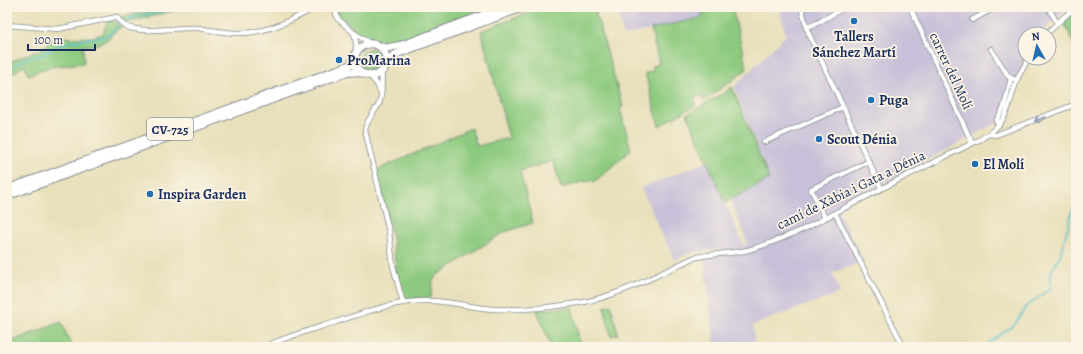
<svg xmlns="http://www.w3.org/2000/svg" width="1083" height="354" font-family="Alegreya,serif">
	<rect width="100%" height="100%" fill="#fcf5e5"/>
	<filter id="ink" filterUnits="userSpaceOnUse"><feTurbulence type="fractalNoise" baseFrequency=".025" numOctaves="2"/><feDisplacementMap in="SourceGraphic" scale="8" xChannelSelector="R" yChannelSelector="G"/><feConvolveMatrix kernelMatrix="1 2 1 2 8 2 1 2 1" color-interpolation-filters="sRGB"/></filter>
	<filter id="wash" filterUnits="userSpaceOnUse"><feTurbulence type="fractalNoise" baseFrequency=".012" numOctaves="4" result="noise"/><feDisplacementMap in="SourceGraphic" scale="16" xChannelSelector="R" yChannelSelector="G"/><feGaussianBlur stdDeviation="0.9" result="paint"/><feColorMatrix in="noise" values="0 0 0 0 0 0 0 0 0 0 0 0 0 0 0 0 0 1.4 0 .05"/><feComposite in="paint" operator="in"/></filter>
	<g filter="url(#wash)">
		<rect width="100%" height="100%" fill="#e8e0bb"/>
		<g fill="#c8c0d8">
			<path d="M 616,7 L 718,7 L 702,13 L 702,17 L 624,36 Z"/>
			<path d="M 779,7 L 1068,7 L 1047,27 L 1041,34 L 1025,34 L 1026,58 L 1019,72 L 1005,110 L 998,122 L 837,209 L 864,261 L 832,273 L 840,293 L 753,325 L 755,347 L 715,347 L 703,255 L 731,248 L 697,252 L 687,255 L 674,260 L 641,188 L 708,161 L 743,245 L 748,244 L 730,199 L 769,178 L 734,87 L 786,35 Z"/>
		</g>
		<g fill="#8dca7f" stroke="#547c6e">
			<path d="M 163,7 L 209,7 L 177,10 L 126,23 L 120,18 L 125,16 L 146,12 Z"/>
			<path d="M 336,7 L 494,7 L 397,43 L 386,44 L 378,40 L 365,38 L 343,19 L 338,14 Z"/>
			<path d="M 543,7 L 594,7 L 623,107 L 620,108 L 631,150 L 594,182 L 592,180 L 587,182 L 586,181 L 561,188 L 553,161 L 520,171 L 533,223 L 508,231 L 501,234 L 436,276 L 433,281 L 431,297 L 429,298 L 407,300 C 396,292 394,245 391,231 C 386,211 381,191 375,171 L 471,128 L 477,146 L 509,138 L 481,31 Z"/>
			<path d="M 718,7 L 732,7 L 747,69 L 704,101 L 700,95 L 694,99 L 696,105 L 659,126 L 645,73 L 653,71 L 653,66 L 659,64 L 651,29 L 699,18 L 702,17 L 702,13 Z"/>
			<path d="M 1076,10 L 1076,47 L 1064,23 Z"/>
			<path d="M 115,20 L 121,27 L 113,33 L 107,40 L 95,45 L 83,46 L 84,63 L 50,67 L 28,75 L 25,65 L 15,72 L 7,75 L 7,63 L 33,52 L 39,51 L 51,41 L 57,38 L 92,37 L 103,34 L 107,22 Z"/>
			<path d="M 371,48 C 378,50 385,56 381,64 C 380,67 377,69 374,70 C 359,75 353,52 371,48 Z"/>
			<path d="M 732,87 L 769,179 L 725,203 L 687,114 L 724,93 Z"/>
			<path d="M 611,305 L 618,334 L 611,336 L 604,307 Z"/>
			<path d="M 572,307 L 581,347 L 551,347 L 537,310 Z"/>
			<path d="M 61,322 L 72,347 L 7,347 L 7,343 Z"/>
		</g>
		<circle fill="#51bcce" stroke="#367696" cx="371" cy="59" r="7"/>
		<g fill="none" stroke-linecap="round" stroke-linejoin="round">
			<g stroke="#51bcce" stroke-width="1.5">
				<path d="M 127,20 L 132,18 L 182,7"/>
				<path d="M 7,71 L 24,59 L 31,57 L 37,57 L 44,54 L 57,46 L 68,42 L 103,37 L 108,35 L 119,25"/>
				<path d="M 980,347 L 989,343 L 1015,324 L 1027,306 L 1051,288 L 1051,272 L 1060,255 L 1073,208 L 1076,202"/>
			</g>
		</g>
	</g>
	<g filter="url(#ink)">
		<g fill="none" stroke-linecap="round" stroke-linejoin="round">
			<defs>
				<g id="street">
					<path d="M 334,7 L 338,19 L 354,33 L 371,44"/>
					<path d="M 801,7 L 808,32 L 881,188"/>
					<path d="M 910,7 L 972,143"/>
					<path d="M 1048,7 L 1057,23"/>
					<path d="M 972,20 L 996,7"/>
					<path d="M 7,25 L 58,29 L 117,17 C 120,23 124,26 130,28 C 150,33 171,28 191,28 C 197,27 203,29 209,30 C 225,32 242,35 258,31 C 279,27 297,17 317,7"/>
					<path d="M 806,28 L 821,21 L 845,7"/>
					<path d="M 354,33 L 356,43 L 356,52"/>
					<path d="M 1046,34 L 1075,7"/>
					<path d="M 991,49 L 1009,77 L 1014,79"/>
					<path d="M 382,71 C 381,80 383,96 379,104 C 374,113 367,119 365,130 L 389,232 L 393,266 L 403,303"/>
					<path d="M 370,76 L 377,84 L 380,91"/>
					<path d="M 999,125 L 996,121 L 1004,107 L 1011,78"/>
					<path d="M 989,134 L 996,135 L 1076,104"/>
					<path d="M 764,142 L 843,107"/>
					<path d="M 835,213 L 904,347"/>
					<path d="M 825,218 L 811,189 L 868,162"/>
					<path d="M 264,347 C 287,336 311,330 336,322 C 366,312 397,300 430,301 C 451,301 472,308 493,309 C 519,310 546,308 572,304 C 614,299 655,276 693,258 C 711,253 730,254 748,250 C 767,245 788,236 806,228 L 902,178 L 981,139 C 1010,121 1007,108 1017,80 C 1020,72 1025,65 1029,58"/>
				</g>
				<g id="primary">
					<path d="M 380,46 L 386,48 L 402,45 L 505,7"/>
					<path d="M 387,64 L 395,55 L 399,53 L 524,7"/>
					<path d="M 7,189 L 345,67 L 350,65 L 354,59"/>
					<path d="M 7,196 L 345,73 C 350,72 356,71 361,73 C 367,75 372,77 379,74 C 383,71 386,66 387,61 C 387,57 386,55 384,52 C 373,32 342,52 360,72"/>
				</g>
			</defs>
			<use href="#street" stroke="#82888c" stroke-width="6"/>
			<use href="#primary" stroke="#82888c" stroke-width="9"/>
			<use href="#street" stroke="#fff" stroke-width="4.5"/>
			<use href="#primary" stroke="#fff" stroke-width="7"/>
		</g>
		<defs><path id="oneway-shaft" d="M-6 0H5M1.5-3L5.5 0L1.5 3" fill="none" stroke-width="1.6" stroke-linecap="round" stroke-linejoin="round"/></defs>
		<use stroke="#8d97ae" href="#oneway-shaft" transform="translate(1040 119) rotate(159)"/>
	</g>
	<g fill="#1f6fb2" stroke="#fcf5e5" stroke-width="1.5">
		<circle cx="854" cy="21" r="4"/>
		<circle cx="339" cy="60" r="4"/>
		<circle cx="871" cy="100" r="4"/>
		<circle cx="819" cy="139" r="4"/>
		<circle cx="975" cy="164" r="4"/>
		<circle cx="150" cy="194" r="4"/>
	</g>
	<g text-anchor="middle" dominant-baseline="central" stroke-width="3.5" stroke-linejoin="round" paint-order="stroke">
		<rect fill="#fcf5e5" stroke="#5e6a86" stroke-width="1" x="147" y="118" width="46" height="22" rx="3"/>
		<g font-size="13" font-weight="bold" fill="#1b2f5e">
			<text x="170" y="129">CV-725</text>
		</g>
		<g font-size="14" font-weight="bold" fill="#1b2f5e" stroke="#fcf5e5" text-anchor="start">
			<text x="854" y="36" text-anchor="middle">Tallers<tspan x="854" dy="16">Sánchez Martí</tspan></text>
			<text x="347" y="60">ProMarina</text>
			<text x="879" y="100">Puga</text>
			<text x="827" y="139">Scout Dénia</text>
			<text x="983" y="164">El Molí</text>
			<text x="158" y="194">Inspira Garden</text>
		</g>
		<g font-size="14" fill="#1b2f5e" stroke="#fcf5e5">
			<text transform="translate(951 71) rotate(65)">carrer del Molí</text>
			<text transform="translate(851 190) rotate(-26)">camí de Xàbia i Gata a Dénia</text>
		</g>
	</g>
	<rect width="1083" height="354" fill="none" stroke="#fcf5e5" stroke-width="24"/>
	<g transform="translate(1037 46) rotate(352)"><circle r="19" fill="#fcf5e5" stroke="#a2a6af"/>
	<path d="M0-3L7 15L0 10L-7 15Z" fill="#1f6fb2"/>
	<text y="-6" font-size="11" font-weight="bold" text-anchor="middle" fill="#1b2f5e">N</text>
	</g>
	<path d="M28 44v6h67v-6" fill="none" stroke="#1b2f5e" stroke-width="2"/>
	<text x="34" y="44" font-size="12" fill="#1b2f5e" stroke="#fcf5e5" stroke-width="3" paint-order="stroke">100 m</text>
</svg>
